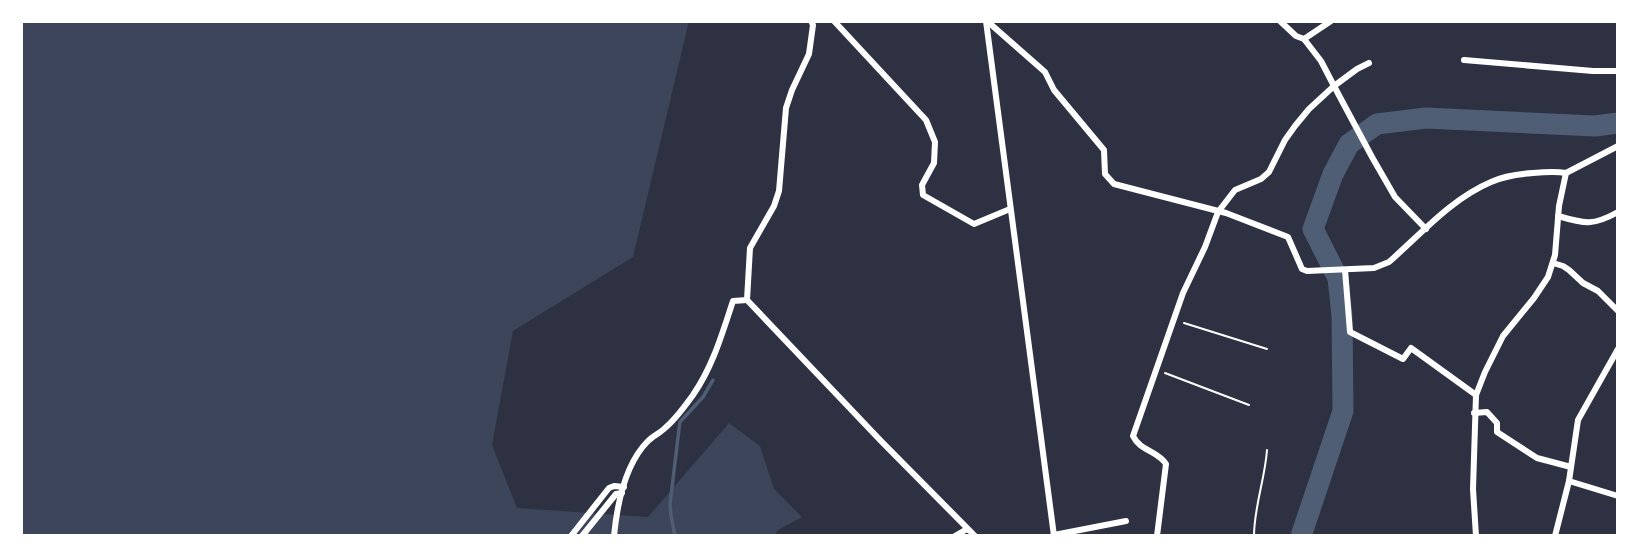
<svg xmlns="http://www.w3.org/2000/svg" width="1639" height="557" font-family="'PT Sans',sans-serif">
	<rect width="100%" height="100%" fill="#2d3142"/>
	<path fill="#3c4559" d="M 21,21 L 689,21 L 633,257 L 513,331 L 492,445 L 517,508 L 648,517 L 729,423 L 760,446 L 774,489 L 802,517 L 778,530 L 774,536 L 21,536 Z"/>
	<g fill="none" stroke-linecap="round" stroke-linejoin="round">
		<path stroke="#4f5d75" stroke-width="3.5" d="M 675,536 L 671,516 L 670,504 L 679,429 L 680,422 L 703,397 L 713,380"/>
		<path stroke="#4f5d75" stroke-width="21" d="M 1301,536 L 1343,411 L 1342,316 L 1338,278 L 1313,229 L 1333,174 L 1349,144 L 1377,124 L 1426,118 L 1595,126 L 1618,123"/>
		<g stroke="#fff" stroke-width="2">
			<path d="M 1184,323 L 1267,349"/>
			<path d="M 1165,373 L 1249,405"/>
			<path d="M 1254,536 C 1254,507 1265,479 1267,450"/>
		</g>
		<g stroke="#fff" stroke-width="6">
			<path d="M 811,21 L 813,25 L 809,54 L 792,90 L 786,108 L 779,191 L 774,206 L 750,248 L 747,300 L 881,441 L 975,536"/>
			<path d="M 834,21 L 926,120 L 935,142 L 934,163 L 922,185 L 923,195 L 974,224 L 1010,209"/>
			<path d="M 986,21 L 1054,536"/>
			<path d="M 987,21 L 1045,72 L 1054,90 L 1104,150 L 1105,174 L 1114,184 L 1226,213 L 1288,237 L 1302,269 L 1307,271 L 1374,268 L 1389,262 C 1421,234 1451,199 1491,182 C 1504,176 1519,174 1533,173 C 1544,172 1555,171 1566,173 L 1618,146"/>
			<path d="M 1304,39 L 1331,21"/>
			<path d="M 1464,60 L 1593,71 L 1618,71"/>
			<path d="M 1369,63 L 1357,69 L 1334,86 L 1372,157 L 1395,197 L 1426,229"/>
			<path d="M 1558,216 C 1585,224 1593,226 1618,212"/>
			<path d="M 1553,263 L 1563,266 L 1569,270 L 1583,283 L 1598,291 L 1618,311"/>
			<path d="M 1345,270 L 1350,332 L 1403,359 L 1411,348 L 1476,395"/>
			<path d="M 1474,413 L 1487,412 L 1497,423 L 1497,432 L 1537,458 L 1571,467"/>
			<path d="M 1569,481 L 1618,496"/>
			<path d="M 1054,535 L 1126,521"/>
			<path d="M 571,536 L 609,488 L 614,486 L 624,487"/>
			<path d="M 582,536 L 616,494 L 622,493"/>
			<path d="M 614,536 C 617,505 625,464 648,441 C 653,436 660,433 665,428 C 676,419 685,406 693,395 C 713,366 722,334 733,301 L 747,300"/>
			<path d="M 955,536 L 967,529 L 968,530"/>
			<path d="M 1157,536 L 1166,464 C 1158,451 1140,451 1133,436 L 1183,293 L 1205,247 L 1218,212 L 1235,190 L 1261,179 L 1269,172 L 1285,140 L 1295,126 L 1309,109 L 1334,86 L 1321,61 L 1304,39 L 1296,36 L 1280,21"/>
			<path d="M 1476,536 L 1473,489 L 1476,395 L 1485,372 L 1503,336 L 1534,298 L 1548,277 L 1555,255 L 1559,206 L 1566,173"/>
			<path d="M 1555,536 L 1569,481 L 1578,420 L 1618,349"/>
		</g>
	</g>
	<rect width="1639" height="557" fill="none" stroke="#ffffff" stroke-width="46"/>
</svg>
